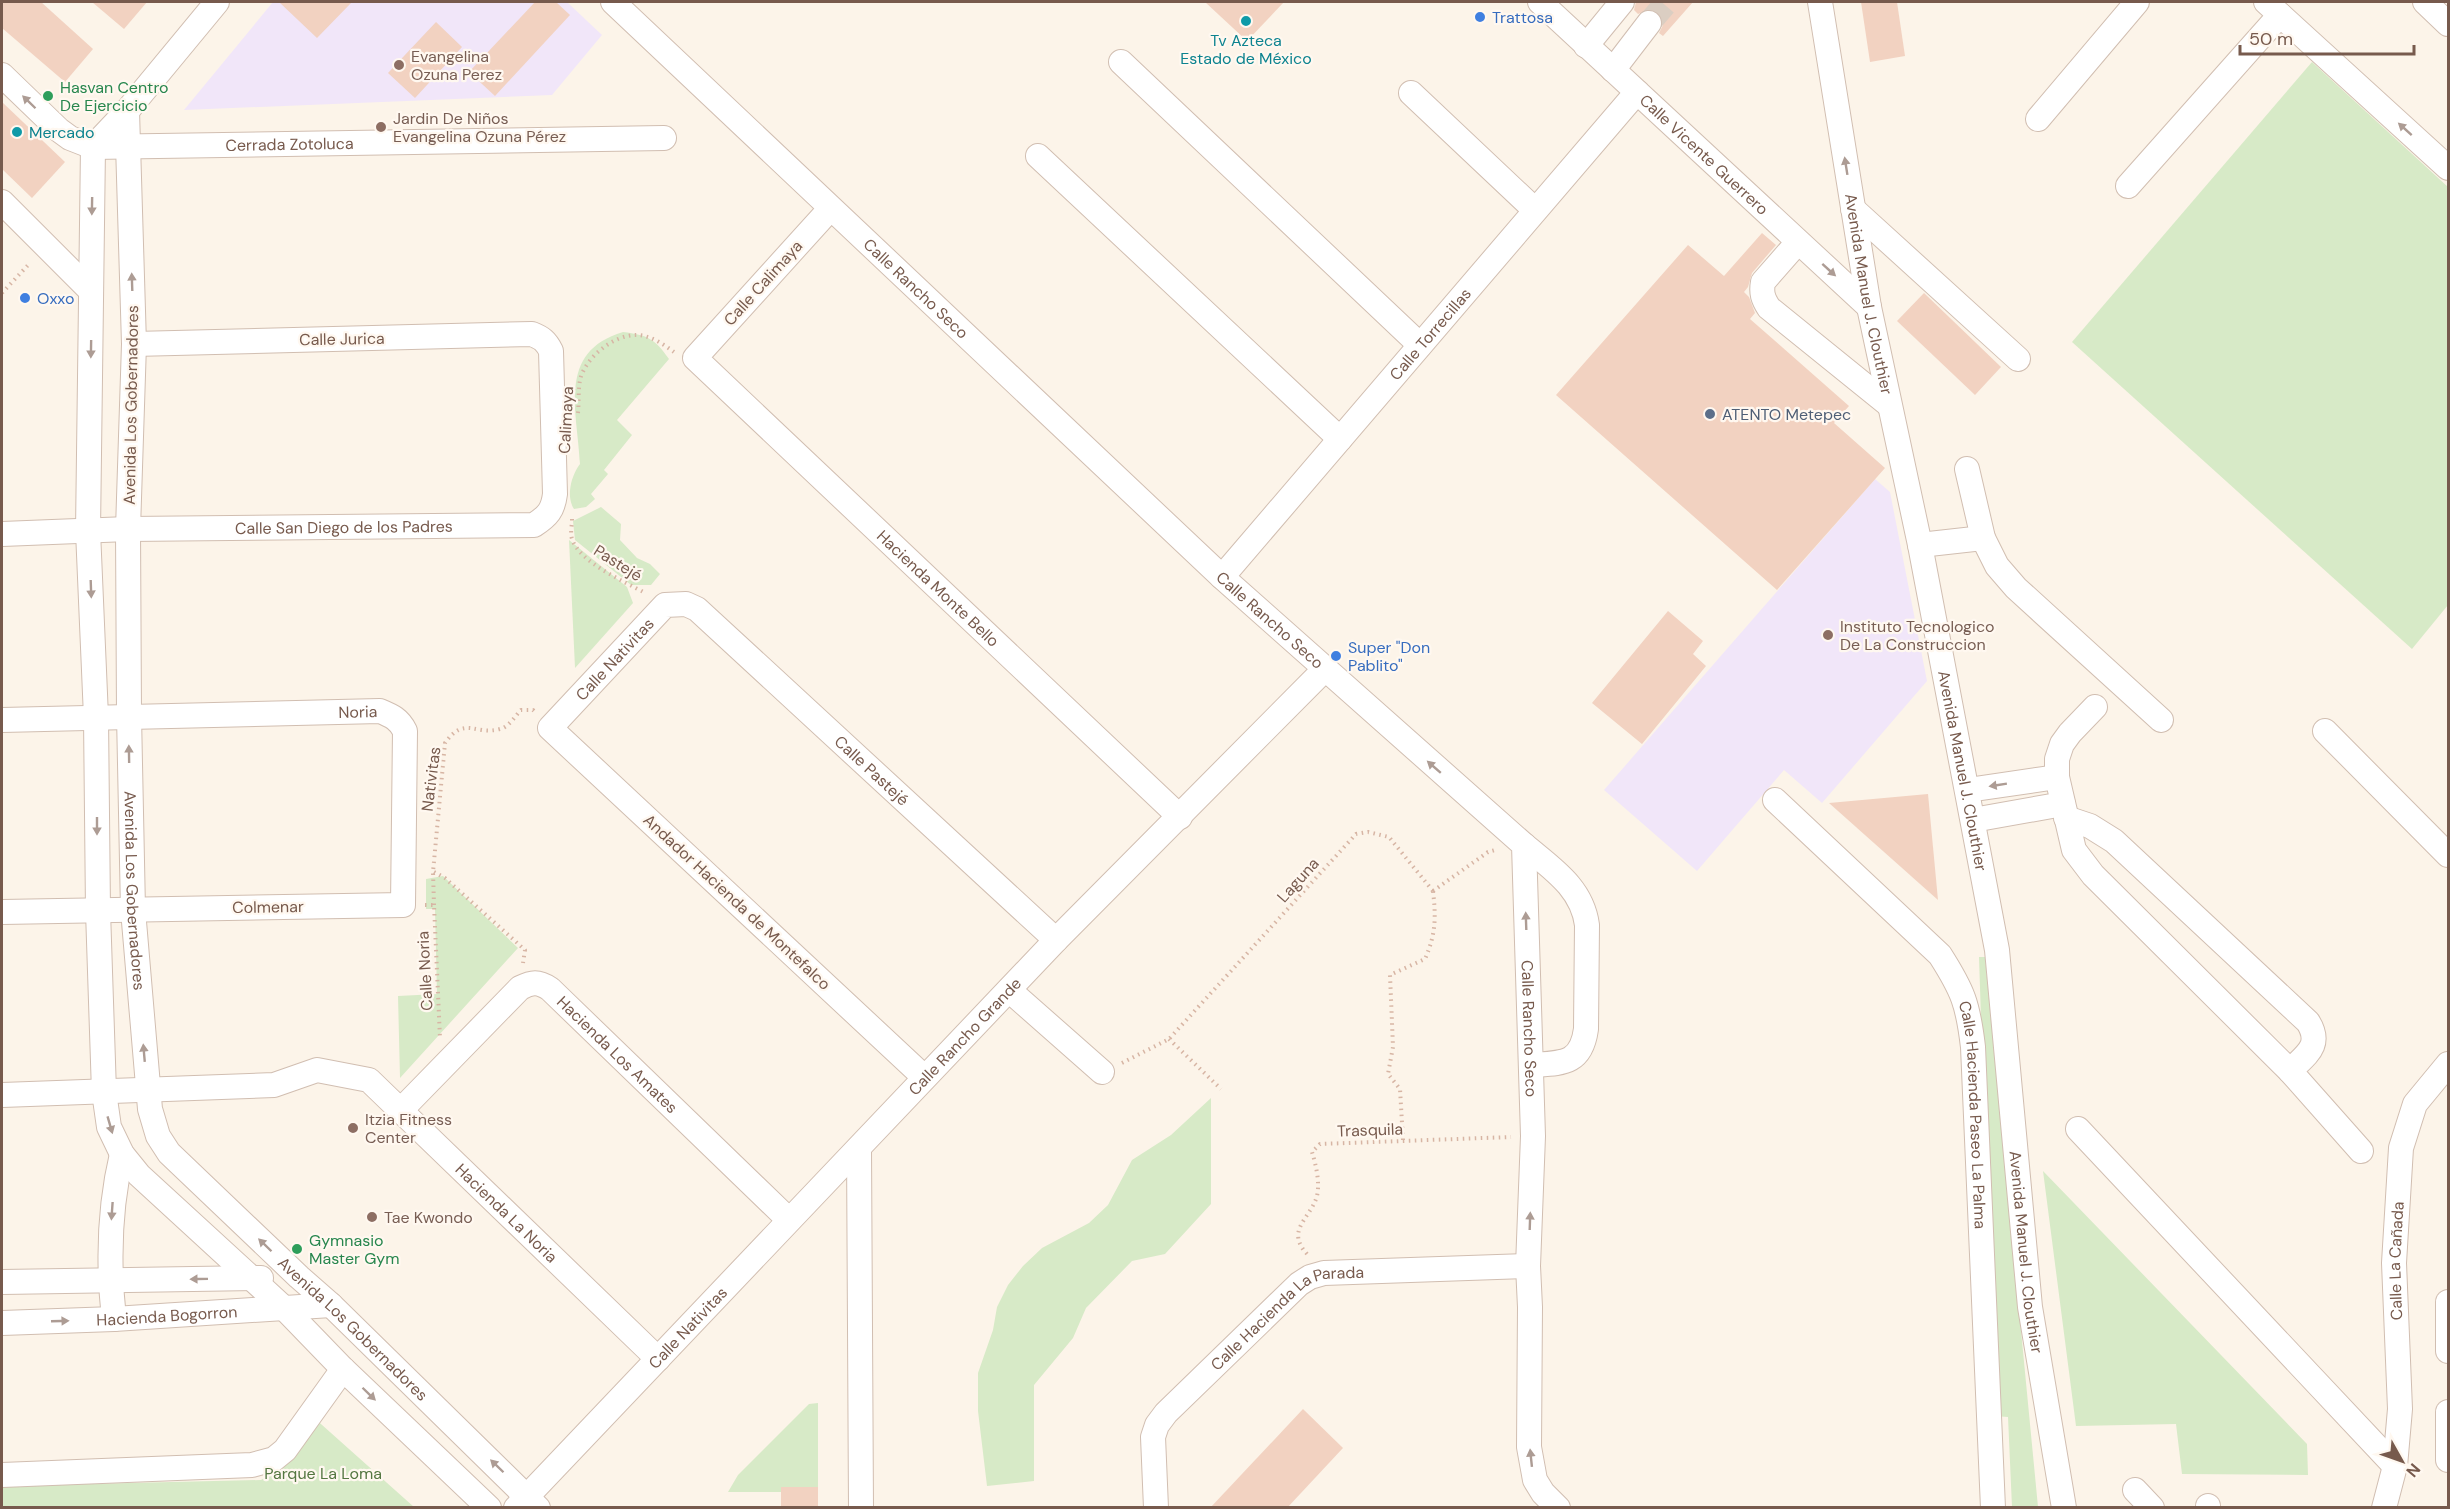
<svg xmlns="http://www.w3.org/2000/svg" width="2450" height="1509" font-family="'DM Sans',sans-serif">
	<rect width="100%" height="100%" fill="#fcf4e9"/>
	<g fill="#f1e6f9">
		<path d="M 273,2 L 567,2 L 602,35 L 552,95 L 184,110 Z"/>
		<path d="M 1875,479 L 1890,492 L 1927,681 L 1822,803 L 1784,770 L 1697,871 L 1604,790 Z"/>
	</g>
	<g fill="#d7eac7">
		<path d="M 2312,62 L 2448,187 L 2448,605 L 2412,649 L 2072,342 Z"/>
		<path d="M 623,332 C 648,335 655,339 669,359 L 617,420 L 632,435 L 604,470 L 608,474 L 591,494 L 595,499 L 586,507 L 574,509 C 566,496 571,476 580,464 C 578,412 556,352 623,332 Z"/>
		<path d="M 601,507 L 621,524 L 620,540 L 637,558 L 650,564 L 660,574 L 651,585 L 631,585 L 575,540 L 573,521 Z"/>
		<path d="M 569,540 L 627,587 L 633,603 L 575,668 Z"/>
		<path d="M 443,876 L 518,948 L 400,1078 L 398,996 L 437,994 L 435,909 L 426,909 L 426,879 Z"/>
		<path d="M 1979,957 L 1985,957 L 2038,1507 L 2012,1507 L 2008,1417 L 1994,1416 Z"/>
		<path d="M 1211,1098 L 1211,1204 L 1165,1254 L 1132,1261 L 1086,1308 L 1073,1338 L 1034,1385 L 1034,1481 L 987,1486 L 978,1411 L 978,1373 L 993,1330 L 997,1307 L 1008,1285 L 1023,1266 L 1042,1248 L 1089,1223 L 1108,1205 L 1132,1160 L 1171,1135 Z"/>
		<path d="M 2043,1171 L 2307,1444 L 2308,1475 L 2182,1474 L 2176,1424 L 2076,1426 Z"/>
		<path d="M 818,1403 L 818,1487 L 781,1487 L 781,1492 L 728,1492 L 738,1475 L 809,1404 Z"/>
		<path d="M 312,1416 L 414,1507 L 2,1507 L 2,1486 L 261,1480 L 288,1463 Z"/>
	</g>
	<g fill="#f2d2c1">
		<path d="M 2,2 L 41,2 L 93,49 L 65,82 L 2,28 Z"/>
		<path d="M 92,2 L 147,2 L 124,29 Z"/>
		<path d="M 279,2 L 352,2 L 317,38 Z"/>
		<path d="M 535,2 L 556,2 L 570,15 L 495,96 L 469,72 Z"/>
		<path d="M 1205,2 L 1284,2 L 1247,41 Z"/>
		<path d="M 1636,2 L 1693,2 L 1663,36 L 1659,33 L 1663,25 L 1662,18 L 1658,12 L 1650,9 L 1638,14 L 1634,10 Z"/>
		<path d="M 1861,2 L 1897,2 L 1905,56 L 1870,62 Z"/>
		<path d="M 436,22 L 462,47 L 415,98 L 388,73 Z"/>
		<path d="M 2,102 L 65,162 L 32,198 L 2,169 Z"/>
		<path d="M 1762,233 L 1776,245 L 1752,273 L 1748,287 L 1744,292 L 1749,297 L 1755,313 L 1750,319 L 1849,406 L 1834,423 L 1885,468 L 1777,590 L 1556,395 L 1688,245 L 1724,276 Z"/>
		<path d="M 1924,293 L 2001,367 L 1975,395 L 1897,321 Z"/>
		<path d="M 1668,611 L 1703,641 L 1693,654 L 1706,666 L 1642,744 L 1592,703 Z"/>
		<path d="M 1928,794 L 1938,900 L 1829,803 Z"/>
		<path d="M 1303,1409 L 1343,1448 L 1287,1508 L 1210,1508 Z"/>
		<rect x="781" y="1487" width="37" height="21"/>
	</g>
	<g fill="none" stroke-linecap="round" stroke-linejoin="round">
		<path stroke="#dbcec2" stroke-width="24" stroke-dasharray="24 12" stroke-linecap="butt" d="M 1649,23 L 1667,2"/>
		<defs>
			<g id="minor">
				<path id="s1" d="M 613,2 L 1222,577 L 1524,845 L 1533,1136 L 1528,1266 L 1530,1307 L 1529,1447 L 1535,1480 L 1543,1493 L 1558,1508"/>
				<path id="s2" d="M 1540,2 L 1869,307"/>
				<path id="s3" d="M 1820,2 L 1869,307 L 1920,545 L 1997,950 L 2030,1307 L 2064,1508"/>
				<path d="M 2266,2 L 2448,168"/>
				<path d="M 2425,2 L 2448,24"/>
				<path d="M 1586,46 L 1622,2"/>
				<path d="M 1121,62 L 1420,345"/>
				<path d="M 1613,70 L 1649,23"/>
				<path id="s4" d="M 2,75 L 59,130 L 70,138 L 93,147 L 664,138"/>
				<path d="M 1411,93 L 1535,210"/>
				<path id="s5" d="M 127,111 L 134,344 L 128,529 L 129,715 L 133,910 L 150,1109 L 158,1136 L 169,1153 L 299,1277 L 331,1305 L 538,1508"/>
				<path d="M 2038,119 L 2137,2"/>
				<path d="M 93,147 L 88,531 L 96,717 L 98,911 L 104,1092 L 109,1127 L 122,1154 L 139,1175 L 284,1308 L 343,1369 L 489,1508"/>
				<path d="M 93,147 L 127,111 L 217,2"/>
				<path d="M 1038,156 L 1340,439"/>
				<path d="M 2128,186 L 2280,15"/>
				<path d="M 2,202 L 91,291"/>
				<path id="s6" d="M 830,209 L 695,358 L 1180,817"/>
				<path d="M 1853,209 L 2018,359"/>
				<path d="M 1798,242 L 1763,282 C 1761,293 1763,299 1769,308 L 1889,405"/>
				<path d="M 1967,469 L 1983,538 L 1997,566 L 2016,588 L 2161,720"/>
				<path id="s7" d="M 2,534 L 128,529 L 534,525 C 548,516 553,510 555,494 L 551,351 C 546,341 542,338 532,334 L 134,344"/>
				<path d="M 1920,545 L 1983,538"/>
				<path id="s8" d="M 1222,577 L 1637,92"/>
				<path d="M 2095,707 L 2070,733 L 2062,744 L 2057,759 L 2057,777 L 2074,850 L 2093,875 L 2290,1071"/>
				<path id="s9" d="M 2,720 L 380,711 C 392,716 399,719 405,731 L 403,905 L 2,912"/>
				<path d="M 2325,731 L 2448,855"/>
				<path d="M 1968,790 L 2057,777"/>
				<path id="s10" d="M 1775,800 L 1940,955 C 1963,991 1968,1004 1973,1047 L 1993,1508"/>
				<path d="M 2066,818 L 2090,826 L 2114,841 L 2308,1022 C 2323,1046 2305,1055 2290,1071 L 2361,1151"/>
				<path d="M 1973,820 L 2063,804"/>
				<path d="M 1524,845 C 1551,868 1582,887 1587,925 L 1586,1029 C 1581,1065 1562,1063 1531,1065"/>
				<path d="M 1009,990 L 1102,1072"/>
				<path id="s11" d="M 924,1077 L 550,728 L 665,605 L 686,604 L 697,609 L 1056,940"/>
				<path id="s12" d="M 2,1095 L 274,1085 L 317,1070 L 369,1080 L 658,1359"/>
				<path id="s13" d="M 400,1111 L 520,988 C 532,982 538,981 550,989 L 789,1220"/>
				<path d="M 2078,1129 L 2395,1466"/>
				<path d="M 859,1148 L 861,1508"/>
				<path d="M 2,1282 L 261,1278"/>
				<path d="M 2448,1302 L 2448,1351"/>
				<path d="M 114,1319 C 108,1264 109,1208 122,1154"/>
				<path id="s14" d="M 2,1323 L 114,1319 L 331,1305"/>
				<path d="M 2448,1412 L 2448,1460"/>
				<path d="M 2,1475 L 252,1465 L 274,1459 L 285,1450 L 343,1369"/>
				<path d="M 2135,1490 L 2152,1508"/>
				<path d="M 2208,1506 L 2208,1508"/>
				<path id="s15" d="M 516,1508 L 1056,940 L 1324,670"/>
				<path id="s16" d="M 1156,1508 L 1153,1437 L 1157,1425 L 1166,1413 L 1299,1284 L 1310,1277 L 1324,1273 L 1528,1266"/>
				<path id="s17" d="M 2384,1508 L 2395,1466 L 2400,1409 L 2394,1263 L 2401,1148 L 2415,1104 L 2448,1064"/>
			</g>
		</defs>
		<use href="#minor" stroke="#d1beb1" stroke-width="26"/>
		<g stroke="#d7b5a4" stroke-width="4" stroke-dasharray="1.5 4.5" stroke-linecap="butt">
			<path d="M 2,293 L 30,263"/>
			<path d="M 578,413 C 579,402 578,391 580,380 C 585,358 613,335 636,335 C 650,335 663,344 674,352"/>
			<path d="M 572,519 C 572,526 570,533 572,539 C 580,563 624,581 645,593"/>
			<path d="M 434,872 L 445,878 L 525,950 L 523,963"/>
			<path d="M 1433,891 L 1488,852 L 1495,850"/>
			<path d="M 425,905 L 434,905 L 440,1038"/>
			<path d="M 434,905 L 433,872 L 445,743 C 465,715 475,736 500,729 C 509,727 515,716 521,710 L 533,710 L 535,712"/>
			<path d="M 1169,1039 L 1221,1089"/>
			<path d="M 1122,1063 L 1169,1039 L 1356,834 L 1368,832 L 1389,837 L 1433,891"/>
			<path d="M 1403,1140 L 1400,1089 L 1388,1074 L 1393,1047 L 1390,975 L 1425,959 C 1436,934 1436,917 1433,891"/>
			<path d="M 1307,1254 C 1286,1231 1308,1220 1316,1199 C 1321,1186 1316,1165 1312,1152 L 1320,1144 L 1511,1137"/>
		</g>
		<use href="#minor" stroke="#fff" stroke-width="24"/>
	</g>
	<defs><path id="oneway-solid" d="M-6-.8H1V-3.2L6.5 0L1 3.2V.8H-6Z" transform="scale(1.5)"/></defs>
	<g fill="#ad9c94">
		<use href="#oneway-solid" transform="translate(29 102) rotate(-136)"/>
		<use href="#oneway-solid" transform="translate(2405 129) rotate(-138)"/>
		<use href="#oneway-solid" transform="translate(1846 166) rotate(-99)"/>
		<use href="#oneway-solid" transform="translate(92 206) rotate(91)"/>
		<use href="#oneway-solid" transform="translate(1829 270) rotate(42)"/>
		<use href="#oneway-solid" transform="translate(132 282) rotate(-92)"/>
		<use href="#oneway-solid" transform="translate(91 349) rotate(91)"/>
		<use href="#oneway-solid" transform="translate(91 589) rotate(88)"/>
		<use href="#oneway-solid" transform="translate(129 754) rotate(-91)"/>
		<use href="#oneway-solid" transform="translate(1434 767) rotate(-139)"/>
		<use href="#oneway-solid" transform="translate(1998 785) rotate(171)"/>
		<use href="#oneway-solid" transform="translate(97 826) rotate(90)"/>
		<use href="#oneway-solid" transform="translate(1526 921) rotate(-92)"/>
		<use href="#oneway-solid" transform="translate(144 1053) rotate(-95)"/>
		<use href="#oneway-solid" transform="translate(110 1125) rotate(74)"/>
		<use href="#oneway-solid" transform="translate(112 1211) rotate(94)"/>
		<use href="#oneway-solid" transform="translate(1530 1221) rotate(-88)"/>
		<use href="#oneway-solid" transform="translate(265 1245) rotate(-136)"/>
		<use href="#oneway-solid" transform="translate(199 1279) rotate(179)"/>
		<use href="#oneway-solid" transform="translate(60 1321) rotate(-2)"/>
		<use href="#oneway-solid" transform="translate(369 1394) rotate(44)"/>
		<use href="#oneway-solid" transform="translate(1531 1458) rotate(-96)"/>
		<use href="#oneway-solid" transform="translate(497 1466) rotate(-136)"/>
	</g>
	<g fill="#3f7fe0" stroke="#fff8f0" stroke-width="2">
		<circle cx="1480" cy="17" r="6"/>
		<circle cx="25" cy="298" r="6"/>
		<circle cx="1336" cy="656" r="6"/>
	</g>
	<g fill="#0f9aa8" stroke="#fff8f0" stroke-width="2">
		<circle cx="1246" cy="21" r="6"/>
		<circle cx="17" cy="132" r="6"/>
	</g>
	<g fill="#8d6e63" stroke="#fff8f0" stroke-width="2">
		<circle cx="399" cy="65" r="6"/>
		<circle cx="381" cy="127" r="6"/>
		<circle cx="1828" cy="635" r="6"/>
		<circle cx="353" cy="1128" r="6"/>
		<circle cx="372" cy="1217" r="6"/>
	</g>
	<g fill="#2e9e5b" stroke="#fff8f0" stroke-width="2">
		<circle cx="48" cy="96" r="6"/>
		<circle cx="297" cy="1249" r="6"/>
	</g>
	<circle fill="#5c6f8a" stroke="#fff8f0" stroke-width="2" cx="1710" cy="414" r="6"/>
	<g text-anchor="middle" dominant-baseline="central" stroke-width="4.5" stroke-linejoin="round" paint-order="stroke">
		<g font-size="16" fill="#366cbe" stroke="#fff8f0" text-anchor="start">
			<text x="1492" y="17">Trattosa</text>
			<text x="37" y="298">Oxxo</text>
			<text x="1348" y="647">Super "Don<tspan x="1348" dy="18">Pablito"</tspan></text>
		</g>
		<g font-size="16" fill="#0d838f" stroke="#fff8f0">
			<text x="1246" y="40">Tv Azteca<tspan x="1246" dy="18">Estado de México</tspan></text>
			<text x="29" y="132" text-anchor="start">Mercado</text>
		</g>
		<g font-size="16" fill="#785e54" stroke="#fff8f0" text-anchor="start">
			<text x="411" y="56">Evangelina<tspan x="411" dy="18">Ozuna Perez</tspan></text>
			<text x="393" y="118">Jardin De Niños<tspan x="393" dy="18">Evangelina Ozuna Pérez</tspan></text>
			<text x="1840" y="626">Instituto Tecnologico<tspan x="1840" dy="18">De La Construccion</tspan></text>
			<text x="365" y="1119">Itzia Fitness<tspan x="365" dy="18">Center</tspan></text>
			<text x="384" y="1217">Tae Kwondo</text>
		</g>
		<g font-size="16" fill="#27864d" stroke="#fff8f0" text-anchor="start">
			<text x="60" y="87">Hasvan Centro<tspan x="60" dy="18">De Ejercicio</tspan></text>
			<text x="309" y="1240">Gymnasio<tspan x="309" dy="18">Master Gym</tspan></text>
		</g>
		<g font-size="16" fill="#775a4d" stroke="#fff8f0">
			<text stroke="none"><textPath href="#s4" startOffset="314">Cerrada Zotoluca</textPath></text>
			<text stroke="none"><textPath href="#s2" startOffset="224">Calle Vicente Guerrero</textPath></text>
			<text transform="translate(763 283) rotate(-48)">Calle Calimaya</text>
			<text stroke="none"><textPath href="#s1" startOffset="417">Calle Rancho Seco</textPath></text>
			<text stroke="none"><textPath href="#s3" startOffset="296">Avenida Manuel J. Clouthier</textPath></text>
			<text stroke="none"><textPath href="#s8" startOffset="320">Calle Torrecillas</textPath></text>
			<text transform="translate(342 339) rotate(-1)">Calle Jurica</text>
			<text transform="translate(131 405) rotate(-89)">Avenida Los Gobernadores</text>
			<text transform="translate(566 420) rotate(-87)">Calimaya</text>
			<text stroke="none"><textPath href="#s7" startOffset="342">Calle San Diego de los Padres</textPath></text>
			<text transform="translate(618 563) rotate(32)">Pastejé</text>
			<text stroke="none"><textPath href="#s6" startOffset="536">Hacienda Monte Bello</textPath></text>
			<text stroke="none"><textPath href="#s1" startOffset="902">Calle Rancho Seco</textPath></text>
			<text stroke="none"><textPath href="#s11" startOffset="606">Calle Nativitas</textPath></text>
			<text stroke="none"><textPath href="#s9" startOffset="356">Noria</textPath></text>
			<text stroke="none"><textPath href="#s3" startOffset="782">Avenida Manuel J. Clouthier</textPath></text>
			<text stroke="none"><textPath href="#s11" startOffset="951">Calle Pastejé</textPath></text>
			<text transform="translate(431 779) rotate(-83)">Nativitas</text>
			<text transform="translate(1298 880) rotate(-48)">Laguna</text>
			<text stroke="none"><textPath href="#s5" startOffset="780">Avenida Los Gobernadores</textPath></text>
			<text transform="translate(737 902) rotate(43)">Andador Hacienda de Montefalco</text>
			<text transform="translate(268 907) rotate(-1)">Colmenar</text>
			<text transform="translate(425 971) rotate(-93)">Calle Noria</text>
			<text stroke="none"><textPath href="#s1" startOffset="1425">Calle Rancho Seco</textPath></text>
			<text stroke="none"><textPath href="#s15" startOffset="651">Calle Rancho Grande</textPath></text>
			<text stroke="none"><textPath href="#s13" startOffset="298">Hacienda Los Amates</textPath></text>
			<text stroke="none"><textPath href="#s10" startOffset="393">Calle Hacienda Paseo La Palma</textPath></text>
			<text transform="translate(1370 1130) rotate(-2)">Trasquila</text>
			<text stroke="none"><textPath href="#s12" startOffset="562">Hacienda La Noria</textPath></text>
			<text stroke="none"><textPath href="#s3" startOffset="1268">Avenida Manuel J. Clouthier</textPath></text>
			<text stroke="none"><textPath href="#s17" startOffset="249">Calle La Cañada</textPath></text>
			<text stroke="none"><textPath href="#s14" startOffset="165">Hacienda Bogorron</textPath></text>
			<text stroke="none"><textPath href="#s16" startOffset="258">Calle Hacienda La Parada</textPath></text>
			<text stroke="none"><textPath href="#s15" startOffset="249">Calle Nativitas</textPath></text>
			<text stroke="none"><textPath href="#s5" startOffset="1302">Avenida Los Gobernadores</textPath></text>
		</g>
		<g font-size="16" fill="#4e5e75" stroke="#fff8f0" text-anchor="start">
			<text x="1722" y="414">ATENTO Metepec</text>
		</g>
		<g font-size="16" fill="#547741" stroke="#fff8f0">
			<text x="323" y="1473">Parque La Loma</text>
		</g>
	</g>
	<rect width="2450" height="1509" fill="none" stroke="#775a4d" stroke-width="6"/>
	<g transform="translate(2402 1461) rotate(130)" stroke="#fff8f0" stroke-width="4.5" paint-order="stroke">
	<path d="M0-4.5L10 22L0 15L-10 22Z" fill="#775a4d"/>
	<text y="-9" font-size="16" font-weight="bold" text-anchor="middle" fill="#775a4d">N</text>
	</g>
	<path d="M2240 45v9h174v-9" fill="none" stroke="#775a4d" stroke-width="3"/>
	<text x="2249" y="45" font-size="18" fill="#775a4d" stroke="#fff8f0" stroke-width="4.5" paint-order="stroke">50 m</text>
</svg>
